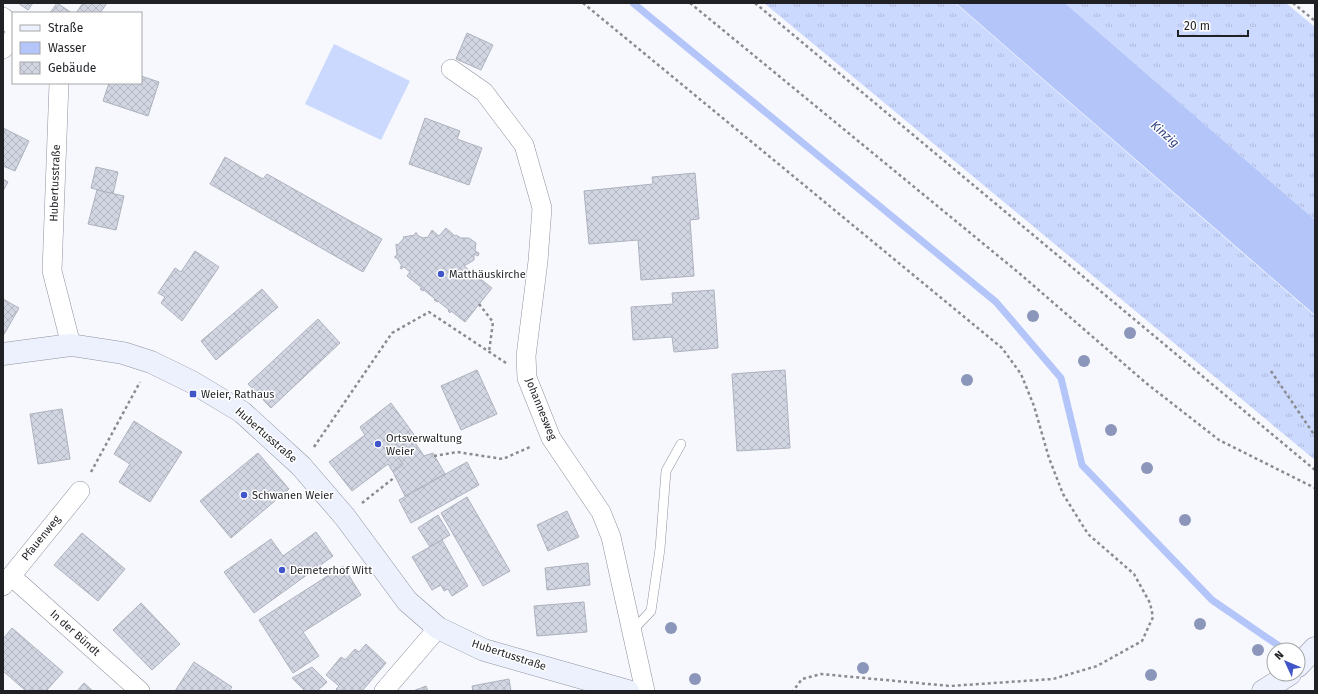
<svg xmlns="http://www.w3.org/2000/svg" width="1318" height="694" font-family="'Fira Sans',sans-serif">
	<defs>
		<pattern id="grass-tufts" width="24" height="20" patternUnits="userSpaceOnUse"><rect width="24" height="20" fill="#ccd9fe"/><path d="M3 7l-1-3M5 7V3M7 7l1-3M15 17l-1-3M17 17v-4M19 17l1-3" fill="none" stroke="#afbada"/></pattern>
		<pattern id="building-cross-hatch" width="8" height="8" patternUnits="userSpaceOnUse"><rect width="8" height="8" fill="#d1d6e2"/><path d="M0 0l8 8M0 8l8-8" fill="none" stroke="#b3b7c2"/></pattern>
	</defs>
	<rect width="100%" height="100%" fill="#f6f8fd"/>
	<g fill="url(#grass-tufts)">
		<path d="M 764,3 L 955,3 L 1315,316 L 1315,460 Z"/>
		<path d="M 1065,3 L 1286,3 L 1315,27 L 1315,220 Z"/>
	</g>
	<path fill="#ccd9fe" d="M 334,44 L 410,81 L 381,140 L 305,104 Z"/>
	<path fill="#b4c5fa" d="M 956,3 L 1065,3 L 1315,220 L 1315,315 Z"/>
	<g fill="none" stroke-linecap="round" stroke-linejoin="round">
		<path stroke="#b4c5fa" stroke-width="7" d="M 633,3 L 996,302 L 1061,378 L 1082,465 L 1212,600 L 1282,648"/>
	</g>
	<g fill="url(#building-cross-hatch)" stroke="#aeb2be">
		<path d="M 18,3 L 33,3 L 28,10 Z"/>
		<path d="M 57,3 L 72,13 L 50,13 Z"/>
		<path d="M 83,3 L 107,3 L 100,13 L 76,13 Z"/>
		<path d="M 467,33 L 493,45 L 481,70 L 456,59 Z"/>
		<path d="M 141,76 L 159,82 L 148,116 L 103,101 L 109,83 L 141,83 Z"/>
		<path d="M 425,118 L 460,131 L 457,139 L 482,148 L 469,185 L 409,164 Z"/>
		<path d="M 3,128 L 29,141 L 15,171 L 3,166 Z"/>
		<path d="M 225,157 L 263,179 L 267,174 L 382,239 L 363,272 L 210,184 Z"/>
		<path d="M 96,167 L 118,172 L 113,194 L 91,188 Z"/>
		<path d="M 695,173 L 699,219 L 690,220 L 694,276 L 641,280 L 638,240 L 589,244 L 584,191 L 653,184 L 652,177 Z"/>
		<path d="M 3,179 L 8,182 L 3,191 Z"/>
		<path d="M 97,190 L 124,196 L 116,230 L 88,224 Z"/>
		<path d="M 446,228 L 455,236 L 456,235 L 461,238 L 469,238 L 476,243 L 475,251 L 479,253 L 478,256 L 474,254 L 474,260 L 464,266 L 492,288 L 465,322 L 451,311 L 450,313 L 448,311 L 449,310 L 438,301 L 437,302 L 434,300 L 435,299 L 424,290 L 423,291 L 420,289 L 422,288 L 407,276 L 410,272 L 404,267 L 401,269 L 400,267 L 402,266 L 397,258 L 395,258 L 395,256 L 397,256 L 396,244 L 398,245 L 404,238 L 403,237 L 415,235 L 415,233 L 417,233 L 417,235 L 423,238 L 428,237 L 432,230 L 439,236 Z"/>
		<path d="M 195,251 L 219,267 L 182,321 L 161,303 L 165,297 L 158,293 L 175,268 L 181,272 Z"/>
		<path d="M 262,289 L 278,307 L 250,331 L 234,313 Z"/>
		<path d="M 714,290 L 718,348 L 674,352 L 672,337 L 633,340 L 631,307 L 673,304 L 672,293 Z"/>
		<path d="M 3,299 L 19,308 L 3,336 Z"/>
		<path d="M 234,313 L 250,331 L 216,360 L 201,341 Z"/>
		<path d="M 318,319 L 340,343 L 271,408 L 248,384 Z"/>
		<path d="M 477,370 L 497,414 L 461,430 L 441,386 Z"/>
		<path d="M 785,370 L 790,448 L 737,451 L 732,374 Z"/>
		<path d="M 391,403 L 415,436 L 394,451 L 403,464 L 393,472 L 388,464 L 352,491 L 329,462 L 365,435 L 360,427 Z"/>
		<path d="M 62,409 L 70,459 L 38,464 L 30,414 Z"/>
		<path d="M 134,421 L 182,452 L 150,502 L 119,482 L 130,464 L 114,454 Z"/>
		<path d="M 412,438 L 424,456 L 433,453 L 445,474 L 405,496 L 393,472 L 403,464 L 394,451 Z"/>
		<path d="M 258,453 L 289,489 L 231,538 L 200,501 Z"/>
		<path d="M 467,462 L 479,485 L 411,523 L 399,500 Z"/>
		<path d="M 467,497 L 510,571 L 483,586 L 441,513 Z"/>
		<path d="M 567,511 L 579,537 L 548,551 L 537,525 Z"/>
		<path d="M 438,515 L 450,535 L 430,547 L 418,528 Z"/>
		<path d="M 316,532 L 333,556 L 254,613 L 224,572 L 271,539 L 283,556 Z"/>
		<path d="M 82,533 L 125,569 L 98,601 L 54,565 Z"/>
		<path d="M 442,540 L 468,586 L 452,596 L 448,589 L 444,591 L 441,585 L 432,590 L 412,557 Z"/>
		<path d="M 588,563 L 590,585 L 547,590 L 545,568 Z"/>
		<path d="M 343,566 L 361,595 L 303,632 L 319,656 L 293,673 L 259,620 Z"/>
		<path d="M 584,602 L 587,632 L 537,636 L 534,606 Z"/>
		<path d="M 141,603 L 180,644 L 152,670 L 113,630 Z"/>
		<path d="M 12,628 L 63,672 L 46,691 L 26,691 L 3,671 L 3,639 Z"/>
		<path d="M 366,644 L 386,663 L 362,691 L 338,691 L 336,689 L 339,686 L 326,675 L 341,657 L 345,660 L 355,649 L 359,652 Z"/>
		<path d="M 194,662 L 232,687 L 229,691 L 175,691 Z"/>
		<path d="M 312,667 L 327,682 L 317,691 L 305,691 L 292,678 Z"/>
		<path d="M 509,679 L 511,691 L 473,691 L 472,686 Z"/>
		<path d="M 84,683 L 93,691 L 77,691 Z"/>
		<path d="M 426,686 L 428,691 L 413,691 Z"/>
	</g>
	<g fill="none" stroke-linecap="round" stroke-linejoin="round">
		<defs>
			<path id="lane" d="M 632,631 L 651,611 L 660,549 L 666,471 L 681,444"/>
			<g id="street">
				<path d="M 3,17 L 13,26"/>
				<path d="M 3,49 L 13,38"/>
				<path d="M 451,69 L 484,92 L 524,145 L 542,208 L 538,261 L 526,356 L 527,378 L 551,438 L 601,512 L 611,537 L 645,691"/>
				<path d="M 59,83 L 52,271 L 71,345"/>
				<path d="M 11,576 L 140,691"/>
				<path d="M 3,586 L 80,491"/>
				<path d="M 384,691 L 438,628"/>
			</g>
			<g id="secondary">
				<path d="M 3,354 L 71,345 L 123,353 L 151,362 L 192,382 L 242,412 L 301,466 L 345,517 L 407,601 L 438,628 L 484,650 L 628,691"/>
				<path d="M 1298,666 L 1315,648"/>
				<path d="M 1263,691 L 1290,674"/>
			</g>
		</defs>
		<use href="#lane" stroke="#8f939f" stroke-width="10"/>
		<use href="#street" stroke="#8f939f" stroke-width="20"/>
		<use href="#secondary" stroke="#8f939f" stroke-width="23"/>
		<g stroke="#898b8f" stroke-width="2.5" stroke-dasharray="3 3" stroke-linecap="butt">
			<path d="M 583,3 L 1002,348 L 1021,374 L 1034,406 L 1049,458 L 1063,494 L 1088,534 L 1134,574 L 1150,603 L 1153,617 L 1142,641 L 1097,666 L 1053,679 L 950,686 L 821,674 L 802,679 L 793,691"/>
			<path d="M 690,3 L 1019,273 L 1146,383 L 1219,440 L 1315,488"/>
			<path d="M 755,3 L 1315,470"/>
			<path d="M 1293,3 L 1315,21"/>
			<path d="M 479,304 L 493,322 L 489,352"/>
			<path d="M 1271,371 L 1315,436"/>
			<path d="M 314,447 L 392,333 L 429,312 L 506,363"/>
			<path d="M 434,456 L 457,452 L 503,459 L 532,446"/>
			<path d="M 91,472 L 140,382"/>
			<path d="M 362,503 L 395,477"/>
		</g>
		<use href="#lane" stroke="#fff" stroke-width="9"/>
		<use href="#street" stroke="#fff" stroke-width="19"/>
		<use href="#secondary" stroke="#ecf1fd" stroke-width="22"/>
	</g>
	<g fill="#8c96ba">
		<circle cx="1033" cy="316" r="6"/>
		<circle cx="1130" cy="333" r="6"/>
		<circle cx="1084" cy="361" r="6"/>
		<circle cx="967" cy="380" r="6"/>
		<circle cx="1111" cy="430" r="6"/>
		<circle cx="1147" cy="468" r="6"/>
		<circle cx="1185" cy="520" r="6"/>
		<circle cx="1200" cy="624" r="6"/>
		<circle cx="671" cy="628" r="6"/>
		<circle cx="1258" cy="650" r="6"/>
		<circle cx="863" cy="668" r="6"/>
		<circle cx="1151" cy="675" r="6"/>
		<circle cx="695" cy="679" r="6"/>
	</g>
	<g fill="#4055c9" stroke="#fff" stroke-width="1.5">
		<circle cx="441" cy="274" r="4"/>
		<rect x="189" y="390" width="8" height="8" rx="2"/>
		<circle cx="378" cy="444" r="4"/>
		<circle cx="244" cy="495" r="4"/>
		<circle cx="282" cy="570" r="4"/>
	</g>
	<g text-anchor="middle" dominant-baseline="central" stroke-width="3" stroke-linejoin="round" paint-order="stroke">
		<g font-size="11" fill="#1f2125" stroke="#fff">
			<text transform="translate(55 183) rotate(-88)">Hubertusstraße</text>
			<text transform="translate(541 409) rotate(68)">Johannesweg</text>
			<text transform="translate(266 435) rotate(41)">Hubertusstraße</text>
			<text transform="translate(41 538) rotate(-51)">Pfauenweg</text>
			<text transform="translate(75 633) rotate(42)">In der Bündt</text>
			<text transform="translate(509 655) rotate(18)">Hubertusstraße</text>
		</g>
		<g font-size="11" fill="#1f2125" stroke="#fff" text-anchor="start">
			<text x="449" y="274">Matthäuskirche</text>
			<text x="201" y="394">Weier, Rathaus</text>
			<text x="386" y="438">Ortsverwaltung<tspan x="386" dy="13">Weier</tspan></text>
			<text x="252" y="495">Schwanen Weier</text>
			<text x="290" y="570">Demeterhof Witt</text>
		</g>
		<g font-size="12" font-style="italic" fill="#324281" stroke="#fff">
			<text transform="translate(1165 134) rotate(41)">Kinzig</text>
		</g>
	</g>
	<rect width="1318" height="694" fill="none" stroke="#1f2125" stroke-width="8"/>
	<rect x="12" y="12" width="130" height="72" fill="#ffffff" stroke="#a5a6a8"/>
	<rect x="20" y="25" width="20" height="6" fill="#ecf1fd" stroke="#a5a6a8"/>
	<text x="48" y="32" font-size="12" fill="#1f2125">Straße</text>
	<rect x="20" y="42" width="20" height="12" fill="#b4c5fa" stroke="#a5a6a8"/>
	<text x="48" y="52" font-size="12" fill="#1f2125">Wasser</text>
	<rect x="20" y="62" width="20" height="12" fill="url(#building-cross-hatch)" stroke="#a5a6a8"/>
	<text x="48" y="72" font-size="12" fill="#1f2125">Gebäude</text>
	<g transform="translate(1286 662) rotate(314)"><circle r="19" fill="#ffffff" stroke="#a5a6a8"/>
	<path d="M0-3L7 15L0 10L-7 15Z" fill="#4055c9"/>
	<text y="-6" font-size="11" font-weight="bold" text-anchor="middle" fill="#1f2125">N</text>
	</g>
	<path d="M1178 30v6h70v-6" fill="none" stroke="#1f2125" stroke-width="2"/>
	<text x="1184" y="30" font-size="12" fill="#1f2125" stroke="#ffffff" stroke-width="3" paint-order="stroke">20 m</text>
</svg>
